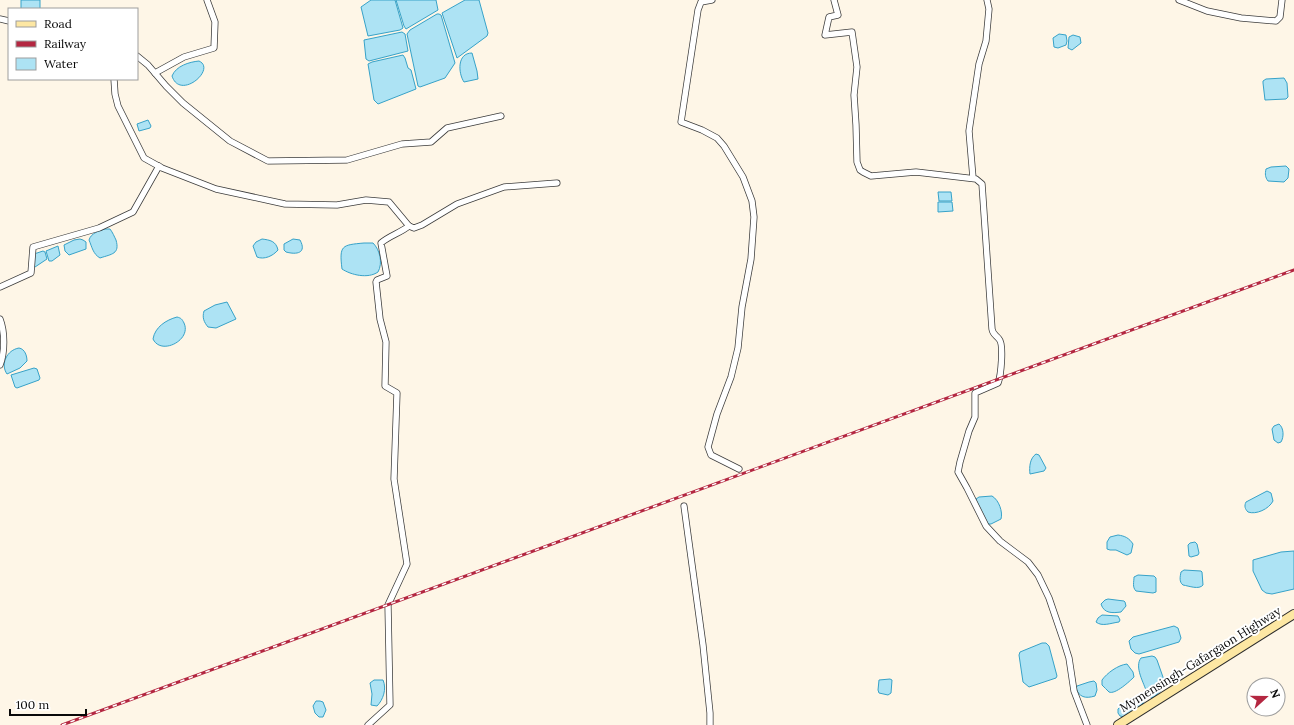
<svg xmlns="http://www.w3.org/2000/svg" width="1294" height="725" font-family="Lora,serif">
	<rect width="100%" height="100%" fill="#fef6e7"/>
	<g fill="#ade3f4" stroke="#37a2c8">
		<rect x="21" y="0" width="19" height="9"/>
		<path d="M 371,0 L 395,0 L 403,28 L 400,30 L 368,36 L 361,7 Z"/>
		<path d="M 396,0 L 436,0 L 438,10 L 406,29 L 404,26 Z"/>
		<path d="M 465,0 L 479,0 L 488,33 L 487,36 L 457,58 L 442,13 Z"/>
		<path d="M 437,14 L 439,14 L 441,15 L 455,63 L 445,78 L 420,87 L 418,86 L 407,34 L 410,30 Z"/>
		<path d="M 402,32 L 405,34 L 408,51 L 369,61 L 366,59 L 364,40 Z"/>
		<path d="M 1059,34 L 1066,35 L 1067,41 L 1066,45 L 1058,48 L 1054,47 L 1053,38 Z"/>
		<path d="M 1073,35 L 1080,37 L 1081,43 L 1072,50 L 1068,48 L 1069,37 Z"/>
		<path d="M 472,53 L 477,71 L 478,79 L 464,82 C 458,73 457,53 472,53 Z"/>
		<path d="M 403,55 L 405,58 L 408,68 L 411,70 L 416,89 L 378,104 L 374,100 L 368,64 L 372,62 Z"/>
		<path d="M 199,61 C 217,69 180,101 172,76 C 176,66 189,62 199,61 Z"/>
		<path d="M 1284,78 L 1287,83 L 1288,97 L 1286,99 L 1265,100 L 1263,83 L 1263,81 L 1266,79 Z"/>
		<path d="M 148,120 L 151,126 L 150,128 L 139,131 L 137,124 Z"/>
		<path d="M 1286,166 L 1289,169 L 1288,178 L 1284,182 L 1268,181 C 1265,177 1265,174 1266,169 L 1271,167 Z"/>
		<path d="M 938,192 L 951,192 L 952,201 L 939,201 Z"/>
		<path d="M 938,202 L 952,202 L 953,211 L 938,212 Z"/>
		<path d="M 105,229 L 110,229 C 113,233 114,236 116,240 C 120,254 112,254 100,258 C 93,254 92,247 89,240 C 91,233 99,231 105,229 Z"/>
		<path d="M 80,239 L 83,240 L 86,242 L 86,249 L 69,255 L 65,251 L 64,245 L 74,240 Z"/>
		<path d="M 262,239 C 270,240 276,241 278,250 C 273,256 264,260 257,257 L 253,246 L 256,242 Z"/>
		<path d="M 293,239 L 300,240 C 307,253 297,255 286,252 L 284,250 L 284,244 Z"/>
		<path d="M 364,243 L 373,243 C 380,250 383,263 378,272 C 368,279 351,275 342,269 C 339,245 342,245 364,243 Z"/>
		<path d="M 58,246 L 60,255 L 52,261 L 49,261 L 46,251 Z"/>
		<path d="M 43,251 L 45,252 L 47,259 L 35,267 L 34,266 L 34,254 Z"/>
		<path d="M 227,302 L 236,319 L 216,328 L 208,327 C 204,322 202,318 204,311 L 215,305 Z"/>
		<path d="M 177,317 C 181,318 182,319 184,323 C 192,340 161,356 153,339 C 155,327 166,320 177,317 Z"/>
		<path d="M 19,348 C 25,349 27,356 27,361 L 20,368 L 7,374 C 0,364 7,350 19,348 Z"/>
		<path d="M 34,368 L 37,369 L 40,378 L 39,380 L 17,388 L 15,387 L 11,375 Z"/>
		<path d="M 1279,424 C 1284,428 1284,437 1281,442 L 1278,443 L 1274,440 L 1272,429 L 1274,426 Z"/>
		<path d="M 1036,454 L 1039,455 L 1046,468 L 1044,471 L 1030,474 C 1029,467 1030,458 1036,454 Z"/>
		<path d="M 1267,491 L 1271,493 L 1273,501 C 1269,509 1256,515 1248,512 C 1245,509 1244,506 1246,502 Z"/>
		<path d="M 992,496 C 999,500 1003,512 1001,519 L 991,524 L 988,524 L 977,503 L 976,499 L 979,497 Z"/>
		<path d="M 1118,535 C 1125,536 1129,538 1133,544 L 1131,553 L 1127,555 L 1116,550 L 1110,550 L 1107,549 L 1107,542 L 1110,537 Z"/>
		<path d="M 1195,542 L 1197,544 L 1199,553 L 1198,555 L 1191,557 L 1189,556 L 1188,545 L 1190,543 Z"/>
		<path d="M 1294,551 L 1294,589 L 1272,594 L 1266,593 L 1262,590 L 1253,571 L 1253,560 L 1281,552 Z"/>
		<path d="M 1184,570 L 1201,571 L 1202,572 L 1203,585 C 1199,590 1189,586 1183,585 C 1179,582 1180,577 1181,572 Z"/>
		<path d="M 1138,575 L 1154,576 L 1156,578 L 1156,592 L 1153,593 L 1136,591 C 1132,587 1134,582 1134,577 Z"/>
		<path d="M 1108,599 L 1124,601 L 1125,602 L 1126,606 L 1121,612 C 1113,613 1104,614 1101,604 L 1105,600 Z"/>
		<path d="M 1102,615 L 1118,616 L 1120,620 L 1119,622 C 1111,623 1102,627 1096,622 L 1098,618 Z"/>
		<path d="M 1174,626 L 1178,628 L 1181,638 L 1179,642 L 1139,654 L 1135,653 L 1131,649 L 1129,641 L 1133,637 Z"/>
		<path d="M 1042,643 L 1046,643 L 1049,646 L 1057,676 L 1056,678 L 1029,687 L 1023,682 L 1019,655 L 1020,652 Z"/>
		<path d="M 1152,656 L 1155,657 L 1157,660 L 1164,680 L 1164,688 L 1154,697 L 1151,698 L 1149,696 L 1147,693 C 1144,683 1134,667 1141,658 Z"/>
		<path d="M 1127,664 L 1133,672 L 1134,677 C 1130,681 1115,695 1109,692 C 1107,690 1104,687 1102,685 L 1102,680 C 1107,673 1118,665 1127,664 Z"/>
		<path d="M 890,679 L 892,680 L 891,693 L 888,695 L 879,693 L 878,690 L 879,680 Z"/>
		<path d="M 374,680 L 383,680 C 387,689 383,700 377,706 L 371,705 L 372,694 L 370,683 Z"/>
		<path d="M 1094,681 L 1096,683 L 1097,690 L 1095,696 C 1085,699 1079,697 1076,688 L 1077,686 L 1089,682 Z"/>
		<path d="M 1138,697 L 1144,701 L 1141,706 L 1125,717 L 1120,716 L 1118,713 L 1118,709 L 1128,700 Z"/>
		<path d="M 316,701 L 320,701 L 323,702 L 326,710 L 323,717 L 319,717 L 315,713 L 313,706 Z"/>
	</g>
	<g fill="none" stroke-linecap="round" stroke-linejoin="round">
		<defs>
			<g id="street">
				<path d="M 712,0 L 701,2 L 698,10 L 681,122 L 702,130 L 717,138 L 724,146 L 743,177 L 752,201 L 754,217 L 751,259 L 742,307 L 738,348 L 731,377 L 717,414 L 708,447 L 711,455 L 739,469"/>
				<path d="M 834,0 L 838,15 L 829,17 L 825,35 L 852,32 L 857,67 L 854,95 L 856,125 L 857,162 L 860,170 L 863,172 L 871,176 L 916,172 L 976,179 L 982,184 L 992,329 C 993,335 996,335 999,339 C 1004,344 1001,376 998,383 L 975,393 L 975,417 L 969,431 L 960,462 L 958,472 L 967,488 L 986,526 L 1000,541 L 1028,562 L 1038,575 L 1049,598 L 1063,639 L 1069,658 L 1074,691 L 1087,725"/>
				<path d="M 1179,0 L 1207,11 L 1241,18 L 1276,21 L 1280,17 L 1282,0"/>
				<path d="M 0,19 L 9,21"/>
				<path d="M 137,56 L 148,65 L 166,86 L 183,103 L 230,141 L 268,161 L 347,160 L 402,144 L 431,142 L 447,128 L 501,116"/>
				<path d="M 155,73 L 184,57 L 214,48 L 215,22 L 207,0"/>
				<path d="M 114,79 L 115,94 L 118,106 L 144,158 L 162,168 L 216,189 L 285,204 L 337,205 L 366,200 L 389,202 L 409,226 L 414,228 L 422,225 L 457,204 L 504,187 L 557,183"/>
				<path d="M 973,178 L 969,131 L 979,64 L 986,41 L 989,9 L 987,0"/>
				<path d="M 0,287 L 31,273 L 33,247 L 99,228 L 133,212 L 159,166"/>
				<path d="M 0,319 C 5,332 5,352 0,365"/>
				<path d="M 684,506 L 703,645 L 710,713 L 710,725"/>
				<path d="M 368,725 L 390,705 L 388,605 L 407,564 L 394,479 L 397,393 L 385,386 L 386,342 L 380,319 L 376,282 L 377,280 L 387,276 L 381,243 C 389,236 400,233 409,226"/>
			</g>
			<path id="secondary" d="M 1118,725 L 1294,614"/>
		</defs>
		<use href="#street" stroke="#3c3c3c" stroke-width="7"/>
		<use href="#secondary" stroke="#2b2b2b" stroke-width="10"/>
		<use href="#street" stroke="#fff" stroke-width="5.5"/>
		<use href="#secondary" stroke="#fde7a3" stroke-width="8"/>
		<defs>
			<path id="rail" d="M 62,725 L 1294,270"/>
		</defs>
		<use href="#rail" stroke="#b42741" stroke-width="3"/>
		<use href="#rail" stroke="#fff" stroke-width="1.5" stroke-dasharray="4.5" stroke-linecap="butt"/>
	</g>
	<g text-anchor="middle" dominant-baseline="central" stroke-width="4" stroke-linejoin="round" paint-order="stroke">
		<g font-size="12" fill="#090909" stroke="#fff">
			<text transform="translate(1200 659) rotate(-32)">Mymensingh-Gafargaon Highway</text>
		</g>
	</g>
	<rect x="8" y="8" width="130" height="72" fill="#ffffff" stroke="#9d9d9d"/>
	<rect x="16" y="21" width="20" height="6" fill="#fde7a3" stroke="#9d9d9d"/>
	<text x="44" y="28" font-size="12" fill="#090909">Road</text>
	<rect x="16" y="41" width="20" height="6" fill="#b42741" stroke="#9d9d9d"/>
	<text x="44" y="48" font-size="12" fill="#090909">Railway</text>
	<rect x="16" y="58" width="20" height="12" fill="#ade3f4" stroke="#9d9d9d"/>
	<text x="44" y="68" font-size="12" fill="#090909">Water</text>
	<g transform="translate(1266 697) rotate(69)"><circle r="19" fill="#ffffff" stroke="#9d9d9d"/>
	<path d="M0-3L7 15L0 10L-7 15Z" fill="#b42741"/>
	<text y="-6" font-size="11" font-weight="bold" text-anchor="middle" fill="#090909">N</text>
	</g>
	<path d="M10 709v6h76v-6" fill="none" stroke="#090909" stroke-width="2"/>
	<text x="16" y="709" font-size="12" fill="#090909" stroke="#ffffff" stroke-width="3" paint-order="stroke">100 m</text>
</svg>
